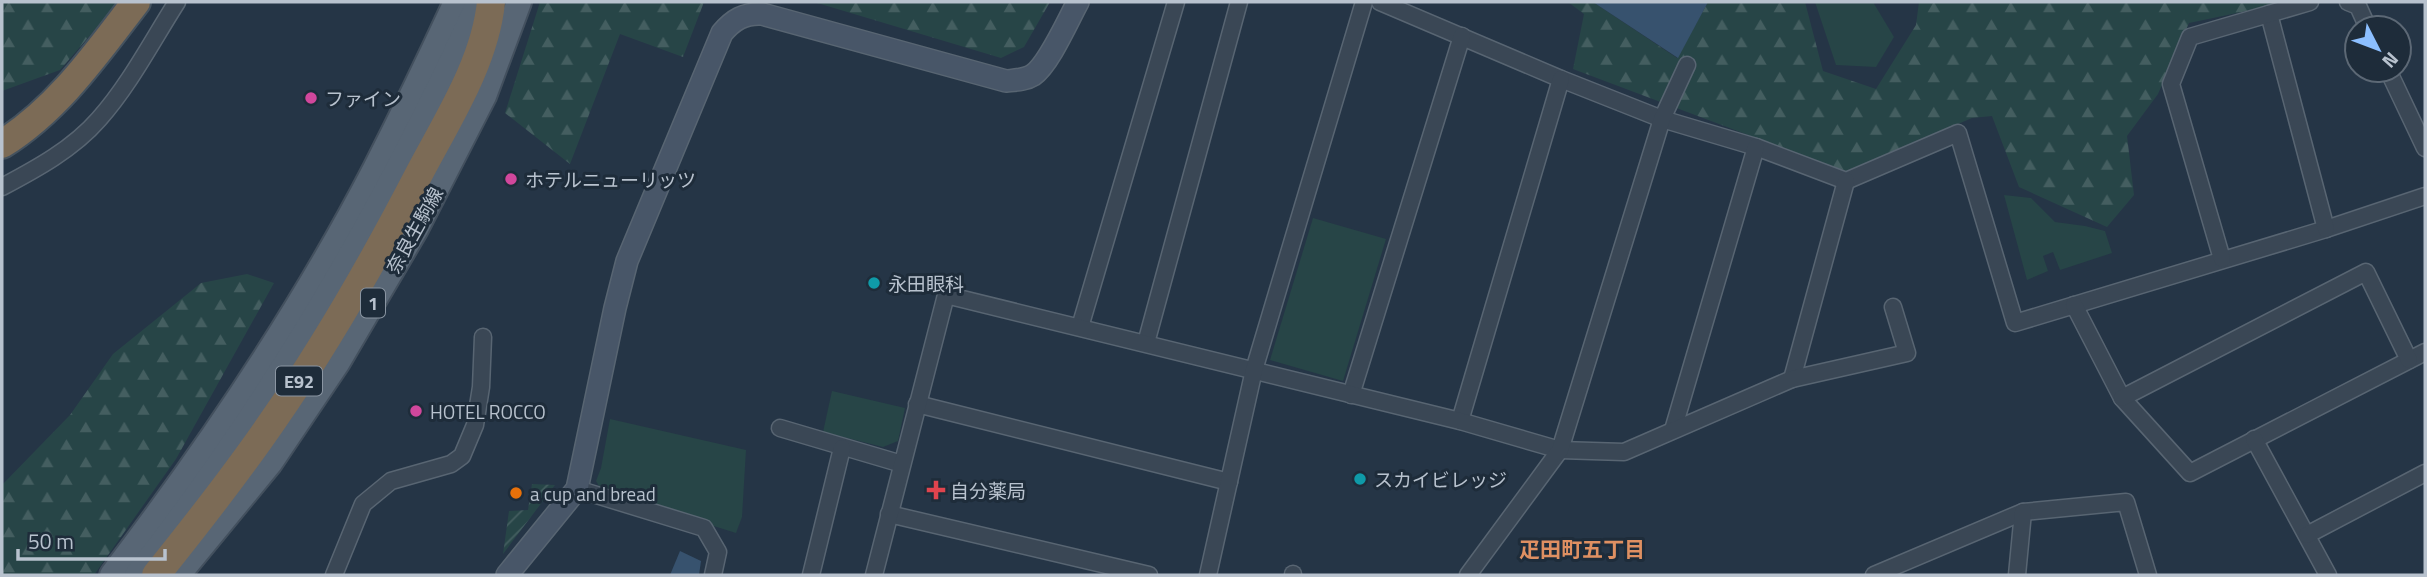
<svg xmlns="http://www.w3.org/2000/svg" width="2427" height="577" font-family="'Titillium Web','Noto Sans JP',sans-serif">
	<defs>
		<pattern id="forest-firs" width="22" height="20" patternUnits="userSpaceOnUse" patternTransform="scale(1.75)"><rect width="22" height="20" fill="#274547"/><path d="M5 1l3.5 6h-7zM16 11l3.5 6h-7z" fill="#445e60"/></pattern>
		<pattern id="garden-furrows" width="10" height="10" patternUnits="userSpaceOnUse" patternTransform="scale(1.75)"><rect width="10" height="10" fill="#274547"/><path d="M-1 1l2-2M0 10L10 0M9 11l2-2" fill="none" stroke="#445e60"/></pattern>
	</defs>
	<rect width="100%" height="100%" fill="#253546"/>
	<g fill="url(#forest-firs)">
		<path d="M 2,2 L 119,2 L 60,70 L 2,91 Z"/>
		<path d="M 540,2 L 704,2 L 683,57 L 620,34 L 570,164 L 505,113 Z"/>
		<path d="M 814,2 L 1050,2 L 1024,47 L 1001,58 Z"/>
		<path d="M 1568,2 L 1593,2 L 1677,58 L 1708,2 L 1805,2 L 1823,71 L 1876,89 L 1916,25 L 1919,2 L 2278,2 L 2256,9 L 2189,23 L 2158,94 L 2127,136 L 2134,195 L 2107,227 L 2019,187 L 1992,116 L 1972,118 L 1846,172 L 1573,69 L 1584,14 Z"/>
		<path d="M 247,274 L 274,283 L 176,459 L 94,575 L 2,575 L 2,485 L 70,415 L 113,354 L 201,283 Z"/>
	</g>
	<g fill="#274547">
		<path d="M 1815,2 L 1873,2 L 1894,37 L 1876,67 L 1836,65 Z"/>
		<path d="M 2004,195 L 2031,198 L 2055,222 L 2085,226 L 2105,231 L 2112,253 L 2060,270 L 2053,252 L 2043,256 L 2048,271 L 2027,280 Z"/>
		<path d="M 1313,218 L 1386,239 L 1343,381 L 1270,360 Z"/>
		<path d="M 832,391 L 905,408 L 898,441 L 883,447 L 823,432 Z"/>
		<path d="M 610,419 L 746,450 L 742,517 L 736,533 L 602,491 L 596,481 L 601,468 Z"/>
	</g>
	<path fill="url(#garden-furrows)" d="M 532,484 L 555,485 L 503,554 L 509,511 L 528,510 Z"/>
	<g fill="#37526e">
		<path d="M 1593,2 L 1708,2 L 1678,58 Z"/>
		<path d="M 680,551 L 701,561 L 699,575 L 670,575 Z"/>
	</g>
	<g fill="none" stroke-linecap="round" stroke-linejoin="round">
		<defs>
			<g id="street">
				<path d="M 1380,2 L 1561,79 L 1662,119 L 1756,147 L 1846,181 L 1958,133 L 2015,323 L 2326,229 L 2425,196"/>
				<path d="M 2348,2 L 2358,6 L 2368,28"/>
				<path d="M 2269,14 L 2326,229"/>
				<path d="M 2388,70 L 2425,148"/>
				<path d="M 2,187 C 36,169 73,149 99,119 C 130,84 152,41 177,2"/>
				<path d="M 2222,259 L 2171,84 L 2190,37 L 2310,2"/>
				<path d="M 2074,305 L 2122,398 L 2190,473 L 2425,352"/>
				<path d="M 1080,327 L 1176,2"/>
				<path d="M 1146,343 L 1239,2"/>
				<path d="M 1792,379 L 1846,181"/>
				<path d="M 1351,395 L 1462,36"/>
				<path d="M 2122,398 L 2366,272 L 2409,360"/>
				<path d="M 917,404 L 1229,482"/>
				<path d="M 1460,421 L 1561,79"/>
				<path d="M 780,428 L 902,464"/>
				<path d="M 1673,430 L 1756,147"/>
				<path d="M 2254,439 L 2328,575"/>
				<path d="M 577,489 L 704,528 L 718,552 L 713,575"/>
				<path d="M 889,514 L 1149,575"/>
				<path d="M 2307,535 L 2425,473"/>
				<path d="M 1293,574 L 1293,575"/>
				<path d="M 334,575 L 363,504 L 391,481 L 451,464 L 462,456 L 475,425 L 481,387 L 483,337"/>
				<path d="M 811,575 L 842,448"/>
				<path d="M 874,575 L 946,295 L 1460,421 L 1560,450 L 1624,452 L 1792,379 L 1907,353 L 1893,307"/>
				<path d="M 1208,575 L 1254,370 L 1364,2"/>
				<path d="M 1468,575 L 1560,450 L 1662,119 L 1687,65"/>
				<path d="M 1874,575 L 2023,512 L 2126,502 L 2148,575"/>
				<path d="M 2017,575 L 2023,512"/>
			</g>
			<path id="secondary" d="M 507,575 L 577,489 L 615,308 L 627,261 L 722,33 C 733,20 744,13 762,14 L 1006,81 C 1016,80 1025,80 1033,75 C 1049,64 1068,20 1078,2"/>
			<g id="primary">
				<path d="M 112,575 C 208,449 302,310 375,169 C 403,114 430,58 456,2"/>
				<path d="M 137,575 C 274,400 388,204 479,2"/>
				<path d="M 178,575 L 270,463 L 338,362 L 416,229 L 484,96 L 519,2"/>
			</g>
			<g id="highway">
				<path d="M 2,144 C 58,109 96,54 136,2"/>
				<path d="M 156,575 C 197,524 237,473 274,419 C 329,340 376,257 420,172 C 448,119 485,62 491,2"/>
			</g>
		</defs>
		<use href="#street" stroke="#586572" stroke-width="19"/>
		<use href="#secondary" stroke="#586572" stroke-width="24"/>
		<use href="#primary" stroke="#43505e" stroke-width="28"/>
		<use href="#highway" stroke="#44525f" stroke-width="32"/>
		<use href="#street" stroke="#3a4755" stroke-width="16"/>
		<use href="#secondary" stroke="#485668" stroke-width="21"/>
		<use href="#primary" stroke="#586675" stroke-width="24"/>
		<use href="#highway" stroke="#7c6b56" stroke-width="28"/>
	</g>
	<g fill="#d1479c" stroke="#1e2c3a" stroke-width="2.5">
		<circle cx="311" cy="98" r="7"/>
		<circle cx="511" cy="179" r="7"/>
		<circle cx="416" cy="411" r="7"/>
	</g>
	<g fill="#0f9aa8" stroke="#1e2c3a" stroke-width="2.5">
		<circle cx="874" cy="283" r="7"/>
		<circle cx="1360" cy="479" r="7"/>
	</g>
	<path fill="#e0444e" stroke="#1e2c3a" stroke-width="2.5" d="M932.5 479.5h7v7h7v7h-7v7h-7v-7h-7v-7h7z"/>
	<circle fill="#e8710a" stroke="#1e2c3a" stroke-width="2.5" cx="516" cy="493" r="7"/>
	<g text-anchor="middle" dominant-baseline="central" stroke-width="6" stroke-linejoin="round" paint-order="stroke">
		<g fill="#1e2c3a" stroke="#8a95a2" stroke-width="2">
			<rect x="361" y="288.5" width="24" height="29" rx="5"/>
			<rect x="276" y="366.5" width="46" height="29" rx="5"/>
		</g>
		<g font-size="18" font-weight="bold" fill="#b8c2ce">
			<text x="373" y="303">1</text>
			<text x="299" y="381">E92</text>
		</g>
		<g font-size="19" fill="#b8c2ce" stroke="#1e2c3a" text-anchor="start">
			<text x="325" y="98">ファイン</text>
			<text x="525" y="179">ホテルニューリッツ</text>
			<text x="888" y="283">永田眼科</text>
			<text x="430" y="411">HOTEL ROCCO</text>
			<text x="1374" y="479">スカイビレッジ</text>
			<text x="950" y="490">自分薬局</text>
			<text x="530" y="493">a cup and bread</text>
		</g>
		<g font-size="19" fill="#b8c2ce" stroke="#1e2c3a">
			<text transform="translate(414 230) rotate(-61)">奈良生駒線</text>
		</g>
		<g font-size="21" font-weight="bold" fill="#df9062" stroke="#1e2c3a">
			<text x="1582" y="549">疋田町五丁目</text>
		</g>
	</g>
	<rect width="2427" height="577" fill="none" stroke="#b8c2ce" stroke-width="7"/>
	<g transform="translate(2378 49) rotate(132)"><circle r="33" fill="#1e2c3a" stroke="#5c6875" stroke-width="2"/>
	<path d="M0-5L12 26L0 18L-12 26Z" fill="#8cbfff"/>
	<text y="-10" font-size="19" font-weight="bold" text-anchor="middle" fill="#b8c2ce">N</text>
	</g>
	<path d="M18 549v10h147v-10" fill="none" stroke="#b8c2ce" stroke-width="3.5"/>
	<text x="28" y="549" font-size="21" fill="#b8c2ce" stroke="#1e2c3a" stroke-width="5" paint-order="stroke">50 m</text>
</svg>
